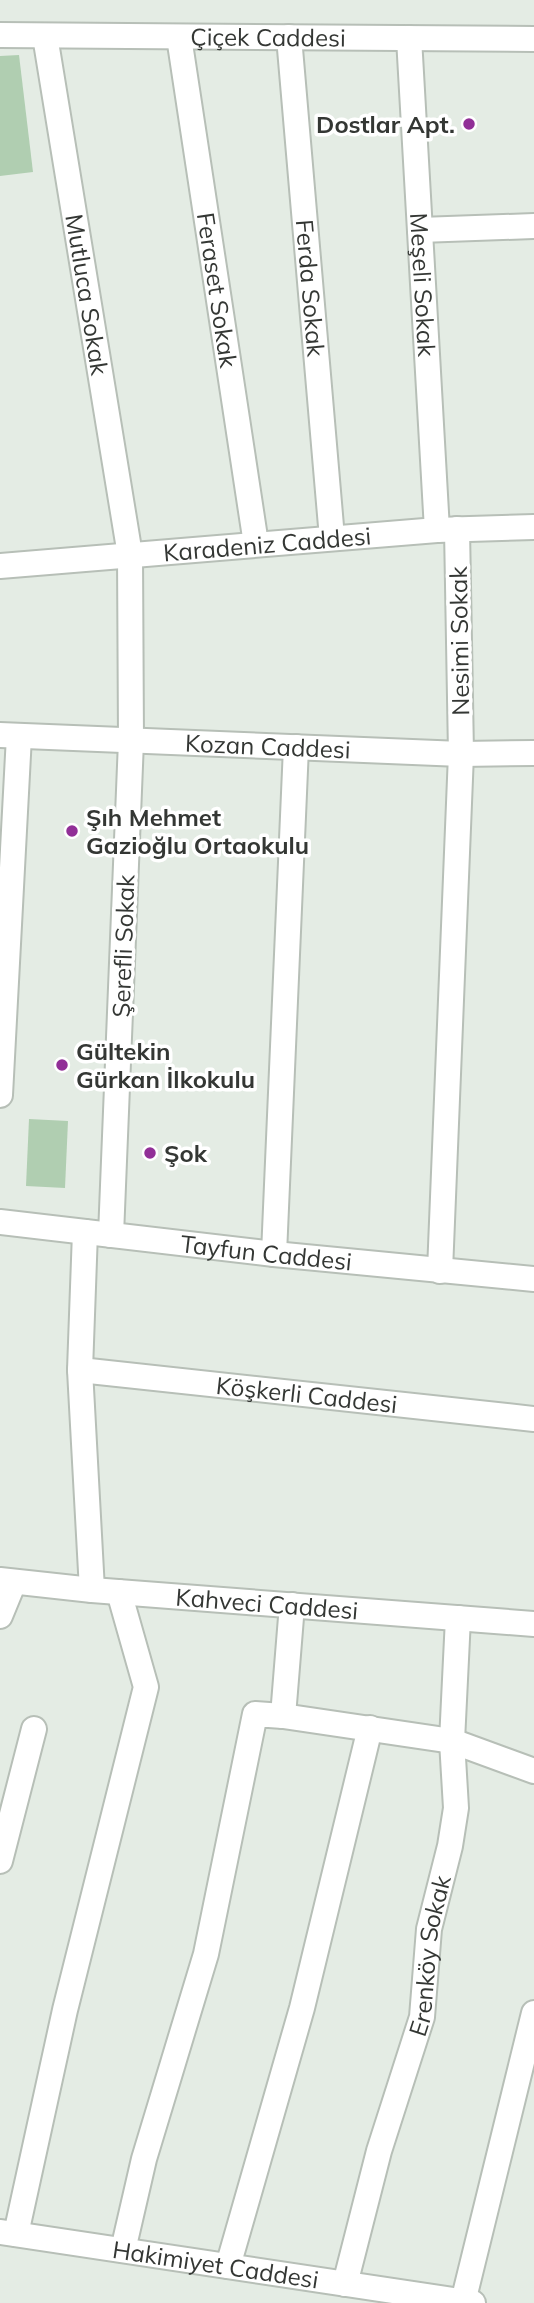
<svg xmlns="http://www.w3.org/2000/svg" width="534" height="2303" font-family="Mulish,sans-serif">
	<rect width="100%" height="100%" fill="#e4ece4"/>
	<g fill="#b0ceb1">
		<path d="M 19,55 L 33,172 L 0,176 L 0,56 Z"/>
		<path d="M 29,1119 L 68,1121 L 65,1188 L 26,1186 Z"/>
	</g>
	<g fill="none" stroke-linecap="round" stroke-linejoin="round">
		<defs>
			<g id="minor">
				<path id="s1" d="M 0,35 L 534,39"/>
				<path id="s2" d="M 45,36 L 130,555 L 131,741 L 111,1235"/>
				<path id="s3" d="M 179,37 L 256,544"/>
				<path id="s4" d="M 289,37 L 332,538"/>
				<path id="s5" d="M 409,38 L 437,530"/>
				<path d="M 420,230 L 534,226"/>
				<path id="s6" d="M 0,566 L 437,530 L 534,527"/>
				<path id="s7" d="M 0,735 L 461,754 L 534,753"/>
				<path d="M 0,1095 L 19,736"/>
				<path id="s8" d="M 0,1222 L 274,1254 L 534,1279"/>
				<path d="M 85,1232 L 80,1370 L 92,1590"/>
				<path d="M 274,1254 L 296,747"/>
				<path d="M 440,1271 L 461,754 L 457,529"/>
				<path id="s9" d="M 80,1370 L 534,1419"/>
				<path id="s10" d="M 0,1580 L 92,1590 L 534,1624"/>
				<path d="M 0,1616 L 14,1582"/>
				<path d="M 283,1716 L 292,1605"/>
				<path d="M 0,1861 L 34,1729"/>
				<path id="s11" d="M 1,2232 L 473,2303"/>
				<path d="M 16,2234 L 65,2010 L 146,1687 L 119,1592"/>
				<path d="M 123,2250 L 144,2159 L 206,1954 L 255,1714 L 283,1716 L 452,1741 L 534,1771"/>
				<path d="M 228,2266 L 302,2008 L 370,1728"/>
				<path id="s12" d="M 345,2284 L 379,2151 L 422,2017 L 429,1929 L 450,1846 L 456,1808 L 452,1741 L 458,1618"/>
				<path d="M 463,2302 L 534,2013"/>
			</g>
		</defs>
		<use href="#minor" stroke="#b7bfb7" stroke-width="28"/>
		<use href="#minor" stroke="#fff" stroke-width="24"/>
	</g>
	<g fill="#912f97" stroke="#fff" stroke-width="2.5">
		<circle cx="469" cy="124" r="7"/>
		<circle cx="72" cy="831" r="7"/>
		<circle cx="62" cy="1065" r="7"/>
		<circle cx="150" cy="1153" r="7"/>
	</g>
	<g text-anchor="middle" dominant-baseline="central" stroke-width="7" stroke-linejoin="round" paint-order="stroke">
		<g font-size="24" fill="#343734" stroke="#fff">
			<text stroke="none"><textPath href="#s1" startOffset="268">Çiçek Caddesi</textPath></text>
			<text stroke="none"><textPath href="#s5" startOffset="247">Meşeli Sokak</textPath></text>
			<text stroke="none"><textPath href="#s4" startOffset="252">Ferda Sokak</textPath></text>
			<text stroke="none"><textPath href="#s3" startOffset="256">Feraset Sokak</textPath></text>
			<text stroke="none"><textPath href="#s2" startOffset="262">Mutluca Sokak</textPath></text>
			<text stroke="none"><textPath href="#s6" startOffset="268">Karadeniz Caddesi</textPath></text>
			<text transform="translate(459 641) rotate(-91)">Nesimi Sokak</text>
			<text stroke="none"><textPath href="#s7" startOffset="268">Kozan Caddesi</textPath></text>
			<text transform="translate(123 946) rotate(-88)">Şerefli Sokak</text>
			<text stroke="none"><textPath href="#s8" startOffset="268">Tayfun Caddesi</textPath></text>
			<text stroke="none"><textPath href="#s9" startOffset="228">Köşkerli Caddesi</textPath></text>
			<text stroke="none"><textPath href="#s10" startOffset="268">Kahveci Caddesi</textPath></text>
			<text stroke="none"><textPath href="#s12" startOffset="340">Erenköy Sokak</textPath></text>
			<text stroke="none"><textPath href="#s11" startOffset="217">Hakimiyet Caddesi</textPath></text>
		</g>
		<g font-size="24" font-weight="bold" fill="#343734" stroke="#fff" text-anchor="start">
			<text x="455" y="124" text-anchor="end">Dostlar Apt.</text>
			<text x="86" y="817">Şıh Mehmet<tspan x="86" dy="28">Gazioğlu Ortaokulu</tspan></text>
			<text x="76" y="1051">Gültekin<tspan x="76" dy="28">Gürkan İlkokulu</tspan></text>
			<text x="164" y="1153">Şok</text>
		</g>
	</g>
</svg>
